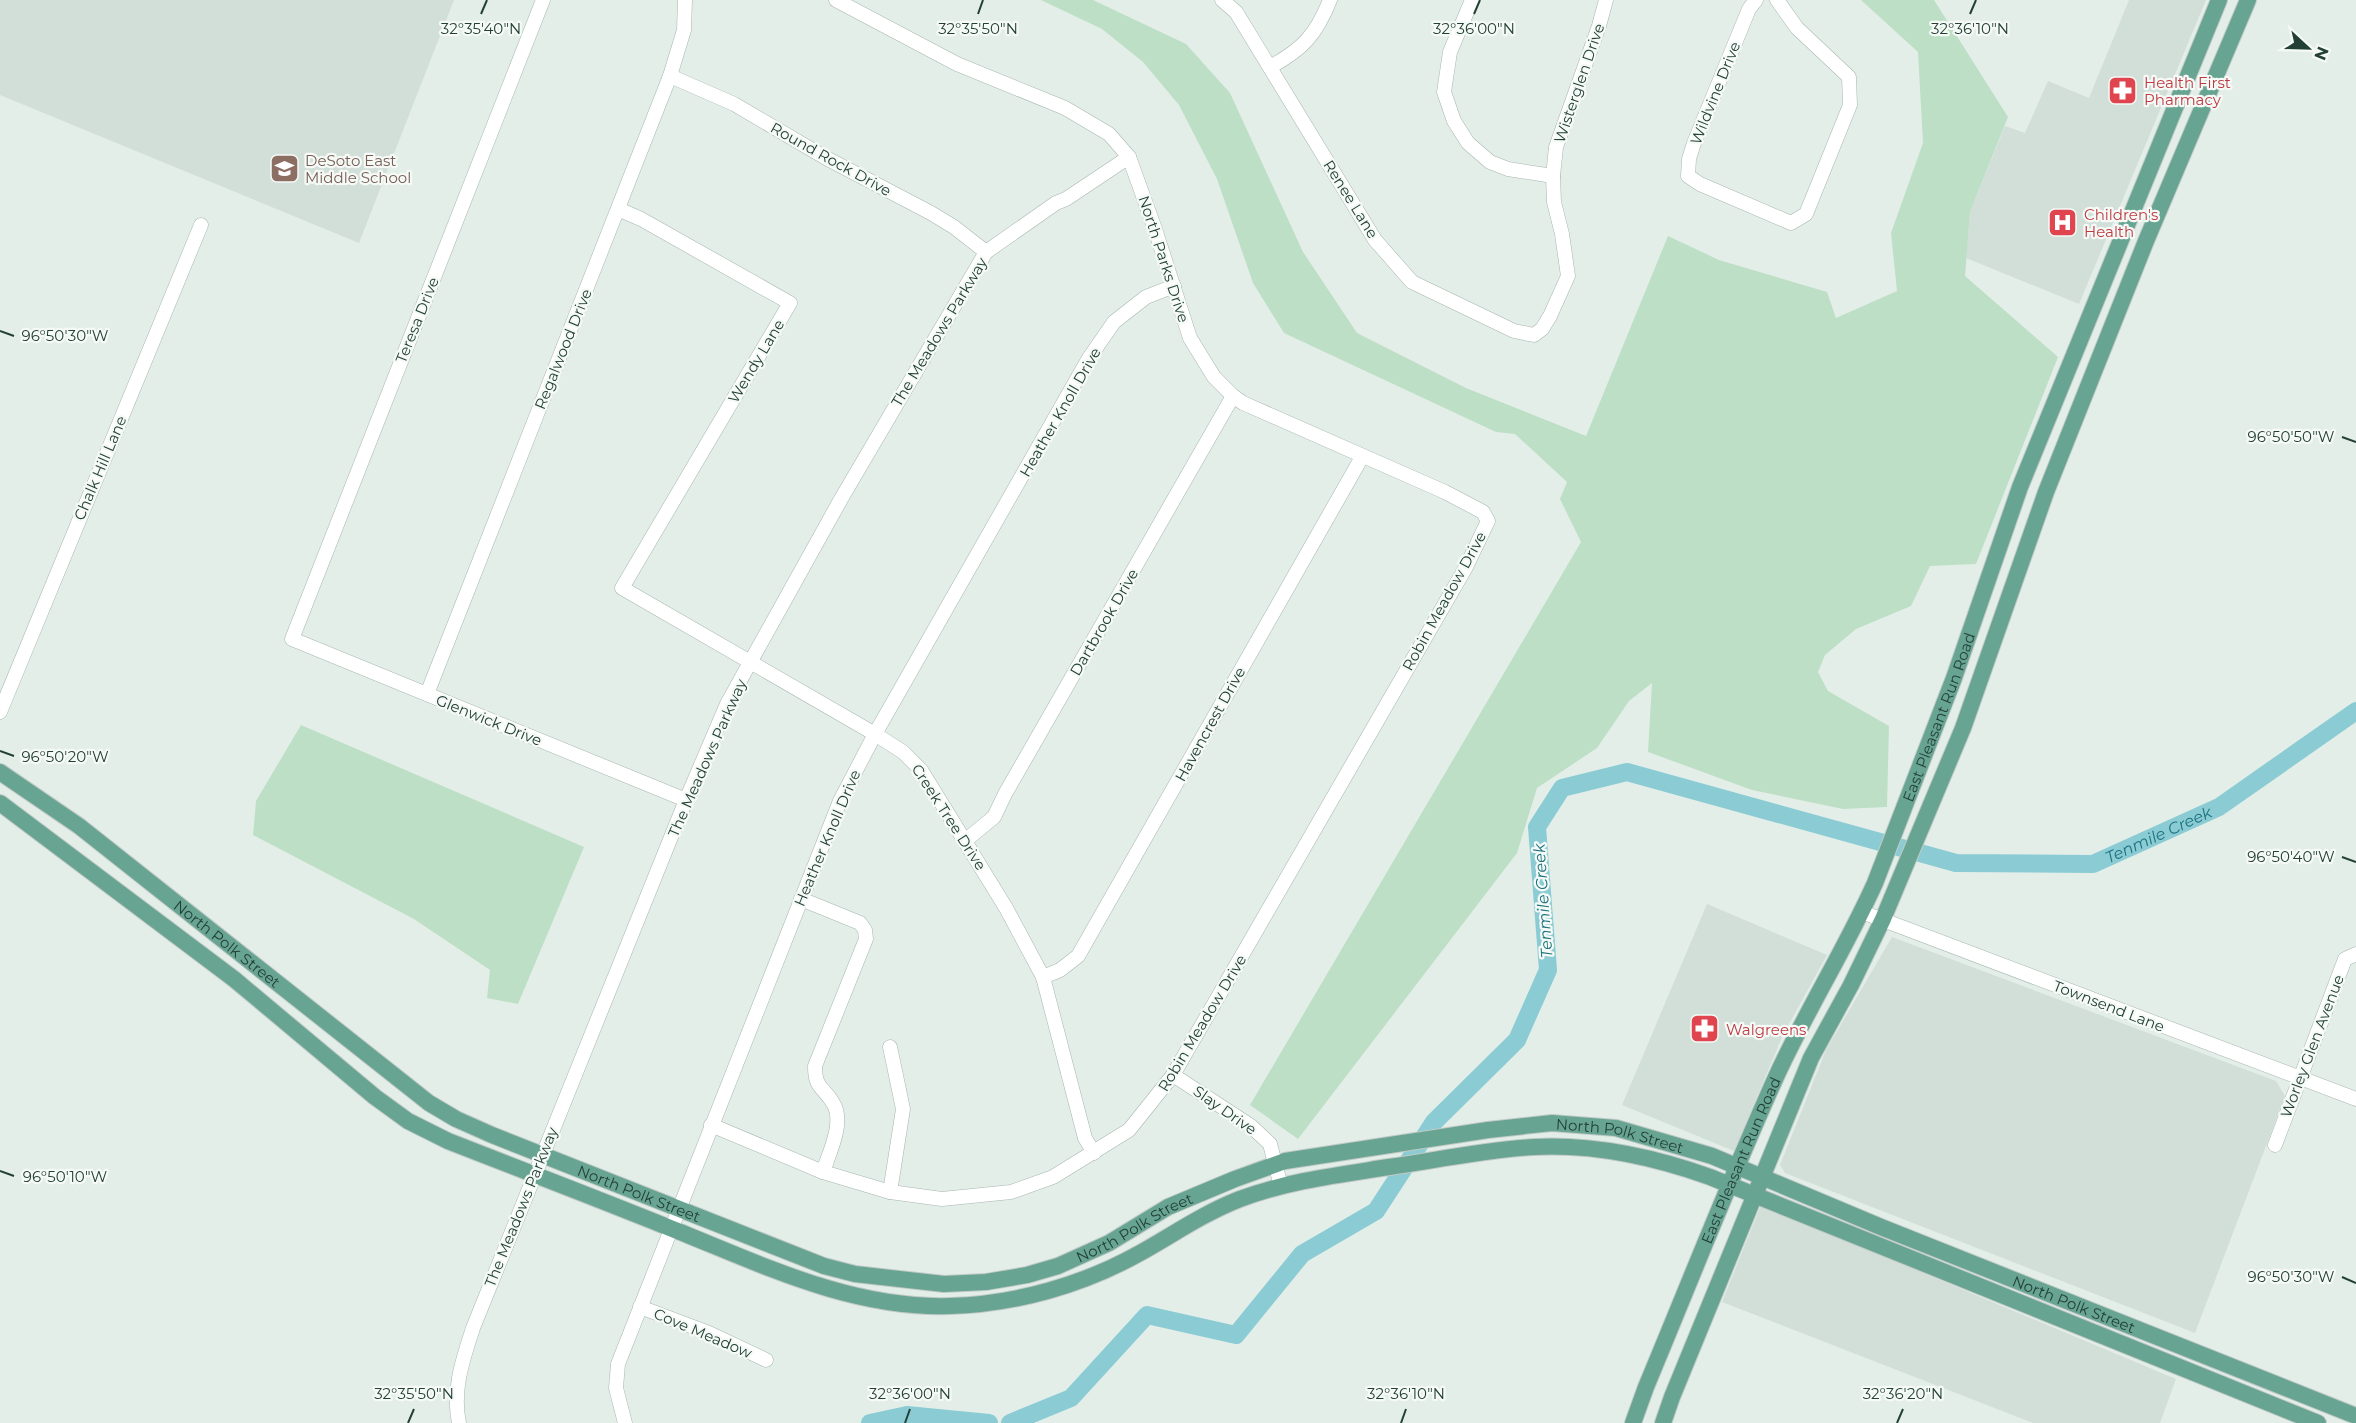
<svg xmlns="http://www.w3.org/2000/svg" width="2356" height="1423" font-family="Montserrat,sans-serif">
	<rect width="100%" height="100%" fill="#e4eee9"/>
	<g fill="#d2ded8">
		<path d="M 0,0 L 454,0 L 359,243 L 0,95 Z"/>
		<path d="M 2129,0 L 2206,0 L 2079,304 L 1966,258 L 1970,212 L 2005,126 L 2025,133 L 2048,81 L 2089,98 Z"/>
		<path d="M 1707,904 L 1827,955 L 1783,1035 L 1734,1151 L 1622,1105 Z"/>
		<path d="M 1892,937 L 2276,1081 L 2285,1096 L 2195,1333 L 1785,1173 L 1780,1165 L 1826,1050 Z"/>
		<path d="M 1761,1205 L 2176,1379 L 2160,1423 L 2033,1423 L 1722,1302 Z"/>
	</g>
	<g fill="#bddfc5">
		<path d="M 1041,0 L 1093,0 L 1186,44 L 1230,93 L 1303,252 L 1357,333 L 1466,388 L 1586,436 L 1668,236 L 1719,260 L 1827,292 L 1836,318 L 1897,291 L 1891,233 L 1923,143 L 1918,52 L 1861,0 L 1934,0 L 2008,117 L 1970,212 L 1965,276 L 2058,357 L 1976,564 L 1930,566 L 1911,606 L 1856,629 L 1825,655 L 1818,672 L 1828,691 L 1889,726 L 1887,807 L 1843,809 L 1752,790 L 1648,752 L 1652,683 L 1629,701 L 1597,748 L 1537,788 L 1517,853 L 1298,1139 L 1250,1105 L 1581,542 L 1560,499 L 1567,482 L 1515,434 L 1496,432 L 1284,333 L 1253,283 L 1217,179 L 1179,105 L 1143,62 L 1102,29 Z"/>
		<path d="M 301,725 L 584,847 L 518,1004 L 487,998 L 490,970 L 414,919 L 253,835 L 256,801 Z"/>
	</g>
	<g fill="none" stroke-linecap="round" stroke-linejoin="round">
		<g stroke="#8bccd4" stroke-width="18">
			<path d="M 870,1423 L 907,1415 L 989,1423"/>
			<path id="s1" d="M 1010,1423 L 1071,1398 L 1147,1315 L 1236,1335 L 1302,1254 L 1376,1211 L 1434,1122 L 1517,1040 L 1548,970 L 1537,827 L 1562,788 L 1627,772 L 1956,863 L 2093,864 L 2219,807 L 2356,711"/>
		</g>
		<defs>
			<g id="minor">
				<path d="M 543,0 L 292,639 L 686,800"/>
				<path d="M 1222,0 L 1236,12 L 1375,240 L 1412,282 L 1514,331 L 1534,335 L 1542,329 L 1550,316 L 1568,276 L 1562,234 L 1554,202 L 1553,176 L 1556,147 L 1599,26 L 1606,0"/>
				<path d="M 1472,0 L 1450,52 L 1444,92 L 1454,121 L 1468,143 L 1490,162 L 1508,169 L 1553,176"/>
				<path d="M 1756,0 L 1749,9 L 1694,143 L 1689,159 L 1688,176 L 1700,184 L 1791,223 L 1806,214 L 1850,105 L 1849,77 L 1797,28 L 1777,0"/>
				<path d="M 1270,67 C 1303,49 1316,35 1330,0"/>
				<path d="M 670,76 L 734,104 L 826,158 L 931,213 L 954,227 L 986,252"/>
				<path d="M 618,209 L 641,219 L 790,303 L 622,588 L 875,734 L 903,752 L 921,770 L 1006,908 L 1043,977 L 1085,1138 L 1094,1153"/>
				<path d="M 427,694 L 670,76 L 684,30 L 685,0"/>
				<path d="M 0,712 L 201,225"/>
				<path d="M 966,840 L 994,817 L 1005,794 L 1233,396"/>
				<path d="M 801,899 L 860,923 L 865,930 L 866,939 L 815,1066 C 815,1089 823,1086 833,1103 C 845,1122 829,1153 823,1172"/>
				<path d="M 1862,912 L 2356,1099"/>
				<path d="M 1043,977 L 1060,970 L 1078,956 L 1362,457"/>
				<path d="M 890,1047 L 903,1109 L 890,1192"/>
				<path d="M 1173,1075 L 1251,1126 L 1270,1144 L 1281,1186"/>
				<path d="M 711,1125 L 823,1172 L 890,1192 L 942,1199 L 1011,1192 L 1053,1177 L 1129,1130 L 1173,1075 L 1466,567 L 1488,521 L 1483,512 L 1445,492 L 1243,403 L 1233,396 L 1214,377 L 1190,338 L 1155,229 L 1129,157 L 1109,134 L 1065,108 L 957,64 L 836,0"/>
				<path d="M 2275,1145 L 2345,959 L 2356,954"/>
				<path d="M 640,1307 L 709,1333 L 766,1360"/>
				<path d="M 459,1423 C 452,1390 463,1359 473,1328 L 686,800 L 727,704 L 841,499 L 986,252 L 1056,203 L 1066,199 L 1129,157"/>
				<path d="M 625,1423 L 616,1388 L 618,1364 L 840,801 L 875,734 L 1089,358 L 1114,322 L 1146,297 L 1174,286"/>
			</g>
			<g id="major">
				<path id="s2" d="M 0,772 L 79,826 L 429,1103 L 456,1119 L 492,1135 L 824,1266 L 855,1274 L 944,1284 L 986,1282 L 1027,1275 L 1058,1266 L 1109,1243 L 1168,1207 L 1235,1179 L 1285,1161 L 1488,1130 L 1552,1123 L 1616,1128 L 1712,1156 L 1881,1227 L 2356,1416"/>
				<path d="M 0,803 L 234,979 L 375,1097 L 408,1121 L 448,1141 C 522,1170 596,1198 670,1228 C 761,1264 850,1309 950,1306 C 1016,1304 1083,1285 1140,1253 C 1174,1234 1204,1213 1240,1199 C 1288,1181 1338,1175 1389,1167 C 1437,1160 1486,1150 1534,1147 C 1593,1144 1654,1157 1710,1177 L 2318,1423"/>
				<path id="s3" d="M 1633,1423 L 1646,1387 C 1689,1284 1730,1179 1776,1077 C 1806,1011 1845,950 1875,883 L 1954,678 L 2020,487 L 2219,0"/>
				<path d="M 1663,1423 L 1672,1397 L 1811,1058 L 1851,985 L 1883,919 L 1963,728 L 2046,492 L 2146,241 L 2248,0"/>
			</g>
		</defs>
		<use href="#minor" stroke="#a6b6b0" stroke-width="15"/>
		<use href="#major" stroke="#c1cac7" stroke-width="18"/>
		<use href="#minor" stroke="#fff" stroke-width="14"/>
		<use href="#major" stroke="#68a492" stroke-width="16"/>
	</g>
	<path fill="none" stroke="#234037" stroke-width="2" d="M 481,14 L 487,0M 978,14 L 983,0M 1474,14 L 1480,0M 1970,14 L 1976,0M 0,331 L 14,336M 2342,437 L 2356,442M 0,751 L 14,756M 2342,857 L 2356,862M 0,1171 L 14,1176M 2342,1277 L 2356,1283M 408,1423 L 414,1409M 905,1423 L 910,1409M 1401,1423 L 1406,1409M 1897,1423 L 1903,1409"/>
	<defs>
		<symbol id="pharmacy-square" viewBox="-11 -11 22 22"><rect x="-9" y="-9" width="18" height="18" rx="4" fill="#e0444e" stroke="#f5faf7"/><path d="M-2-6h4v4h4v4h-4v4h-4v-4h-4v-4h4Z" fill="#fff"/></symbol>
		<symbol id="school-square" viewBox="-11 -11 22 22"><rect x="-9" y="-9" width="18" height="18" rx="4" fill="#8d6e63" stroke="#f5faf7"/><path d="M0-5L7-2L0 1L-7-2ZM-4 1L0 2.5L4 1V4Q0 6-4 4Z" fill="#fff"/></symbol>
		<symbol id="hospital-square" viewBox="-11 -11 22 22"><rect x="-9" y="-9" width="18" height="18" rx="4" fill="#e0444e" stroke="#f5faf7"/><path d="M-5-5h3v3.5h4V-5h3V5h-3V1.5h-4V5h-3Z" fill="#fff"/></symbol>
	</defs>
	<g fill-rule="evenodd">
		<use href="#pharmacy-square" x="2106" y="74" width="33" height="33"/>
		<use href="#school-square" x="268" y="152" width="33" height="33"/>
		<use href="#hospital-square" x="2046" y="206" width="33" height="33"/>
		<use href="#pharmacy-square" x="1688" y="1012" width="33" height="33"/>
	</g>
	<g text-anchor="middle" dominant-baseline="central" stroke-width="4.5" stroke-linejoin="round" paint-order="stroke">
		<g font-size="15" fill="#be3a42" stroke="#f5faf7" text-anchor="start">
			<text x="2144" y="82">Health First<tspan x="2144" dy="17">Pharmacy</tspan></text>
			<text x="2084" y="214">Children's<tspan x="2084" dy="17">Health</tspan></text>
			<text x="1726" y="1029">Walgreens</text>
		</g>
		<g font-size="15" fill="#234037" stroke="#f5faf7">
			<text transform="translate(1579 83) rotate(-71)">Wisterglen Drive</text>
			<text transform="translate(1715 93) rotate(-68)">Wildvine Drive</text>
			<text transform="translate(831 159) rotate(29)">Round Rock Drive</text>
			<text transform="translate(1351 199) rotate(58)">Renee Lane</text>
			<text transform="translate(1164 259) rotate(72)">North Parks Drive</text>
			<text transform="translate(417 320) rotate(-68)">Teresa Drive</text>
			<text transform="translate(939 332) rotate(-59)">The Meadows Parkway</text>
			<text transform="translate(563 349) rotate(-68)">Regalwood Drive</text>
			<text transform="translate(756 361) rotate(-59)">Wendy Lane</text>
			<text transform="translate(1060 412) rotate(-60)">Heather Knoll Drive</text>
			<text transform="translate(100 468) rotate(-67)">Chalk Hill Lane</text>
			<text transform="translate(1444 601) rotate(-61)">Robin Meadow Drive</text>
			<text transform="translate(1104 622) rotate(-60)">Dartbrook Drive</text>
			<text stroke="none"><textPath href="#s3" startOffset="770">East Pleasant Run Road</textPath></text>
			<text transform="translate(489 720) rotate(22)">Glenwick Drive</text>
			<text transform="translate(1210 724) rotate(-61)">Havencrest Drive</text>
			<text transform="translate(707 758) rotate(-66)">The Meadows Parkway</text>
			<text transform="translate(949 817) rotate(57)">Creek Tree Drive</text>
			<text transform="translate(827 838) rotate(-67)">Heather Knoll Drive</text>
			<text stroke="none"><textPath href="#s2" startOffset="285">North Polk Street</textPath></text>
			<text transform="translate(2109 1006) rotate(21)">Townsend Lane</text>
			<text transform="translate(1202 1023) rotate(-59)">Robin Meadow Drive</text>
			<text transform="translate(2312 1046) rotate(-69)">Worley Glen Avenue</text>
			<text transform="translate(1225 1110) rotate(35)">Slay Drive</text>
			<text stroke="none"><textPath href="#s2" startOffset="1797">North Polk Street</textPath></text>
			<text stroke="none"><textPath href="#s3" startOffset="284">East Pleasant Run Road</textPath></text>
			<text stroke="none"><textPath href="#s2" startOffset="771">North Polk Street</textPath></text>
			<text transform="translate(521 1207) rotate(-68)">The Meadows Parkway</text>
			<text stroke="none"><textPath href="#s2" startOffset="1293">North Polk Street</textPath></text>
			<text stroke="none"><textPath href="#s2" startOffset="2283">North Polk Street</textPath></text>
			<text transform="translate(703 1333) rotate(23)">Cove Meadow</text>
		</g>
		<g font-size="15" fill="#785e54" stroke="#f5faf7" text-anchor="start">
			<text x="305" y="160">DeSoto East<tspan x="305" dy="17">Middle School</tspan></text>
		</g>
		<g font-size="16" font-style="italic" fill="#1b727e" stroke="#f5faf7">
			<text stroke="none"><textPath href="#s1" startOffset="1566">Tenmile Creek</textPath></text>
			<text transform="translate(1543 901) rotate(-94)">Tenmile Creek</text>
		</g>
	</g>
	<g font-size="15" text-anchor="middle" fill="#234037" stroke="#f5faf7" stroke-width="4.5" stroke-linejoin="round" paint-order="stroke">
		<text x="481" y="34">32°35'40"N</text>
		<text x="978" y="34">32°35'50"N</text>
		<text x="1474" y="34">32°36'00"N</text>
		<text x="1970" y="34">32°36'10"N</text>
		<text x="65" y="341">96°50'30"W</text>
		<text x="2291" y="442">96°50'50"W</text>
		<text x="65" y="762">96°50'20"W</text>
		<text x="2291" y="862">96°50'40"W</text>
		<text x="65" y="1182">96°50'10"W</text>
		<text x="2291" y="1282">96°50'30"W</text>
		<text x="414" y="1399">32°35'50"N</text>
		<text x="910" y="1399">32°36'00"N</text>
		<text x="1406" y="1399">32°36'10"N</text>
		<text x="1903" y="1399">32°36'20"N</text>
	</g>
	<g transform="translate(2308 48) rotate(112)" stroke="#f5faf7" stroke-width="4.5" paint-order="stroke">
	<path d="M0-4.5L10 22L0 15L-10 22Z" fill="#234037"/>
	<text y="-9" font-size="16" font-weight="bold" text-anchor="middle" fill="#234037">N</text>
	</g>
</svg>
